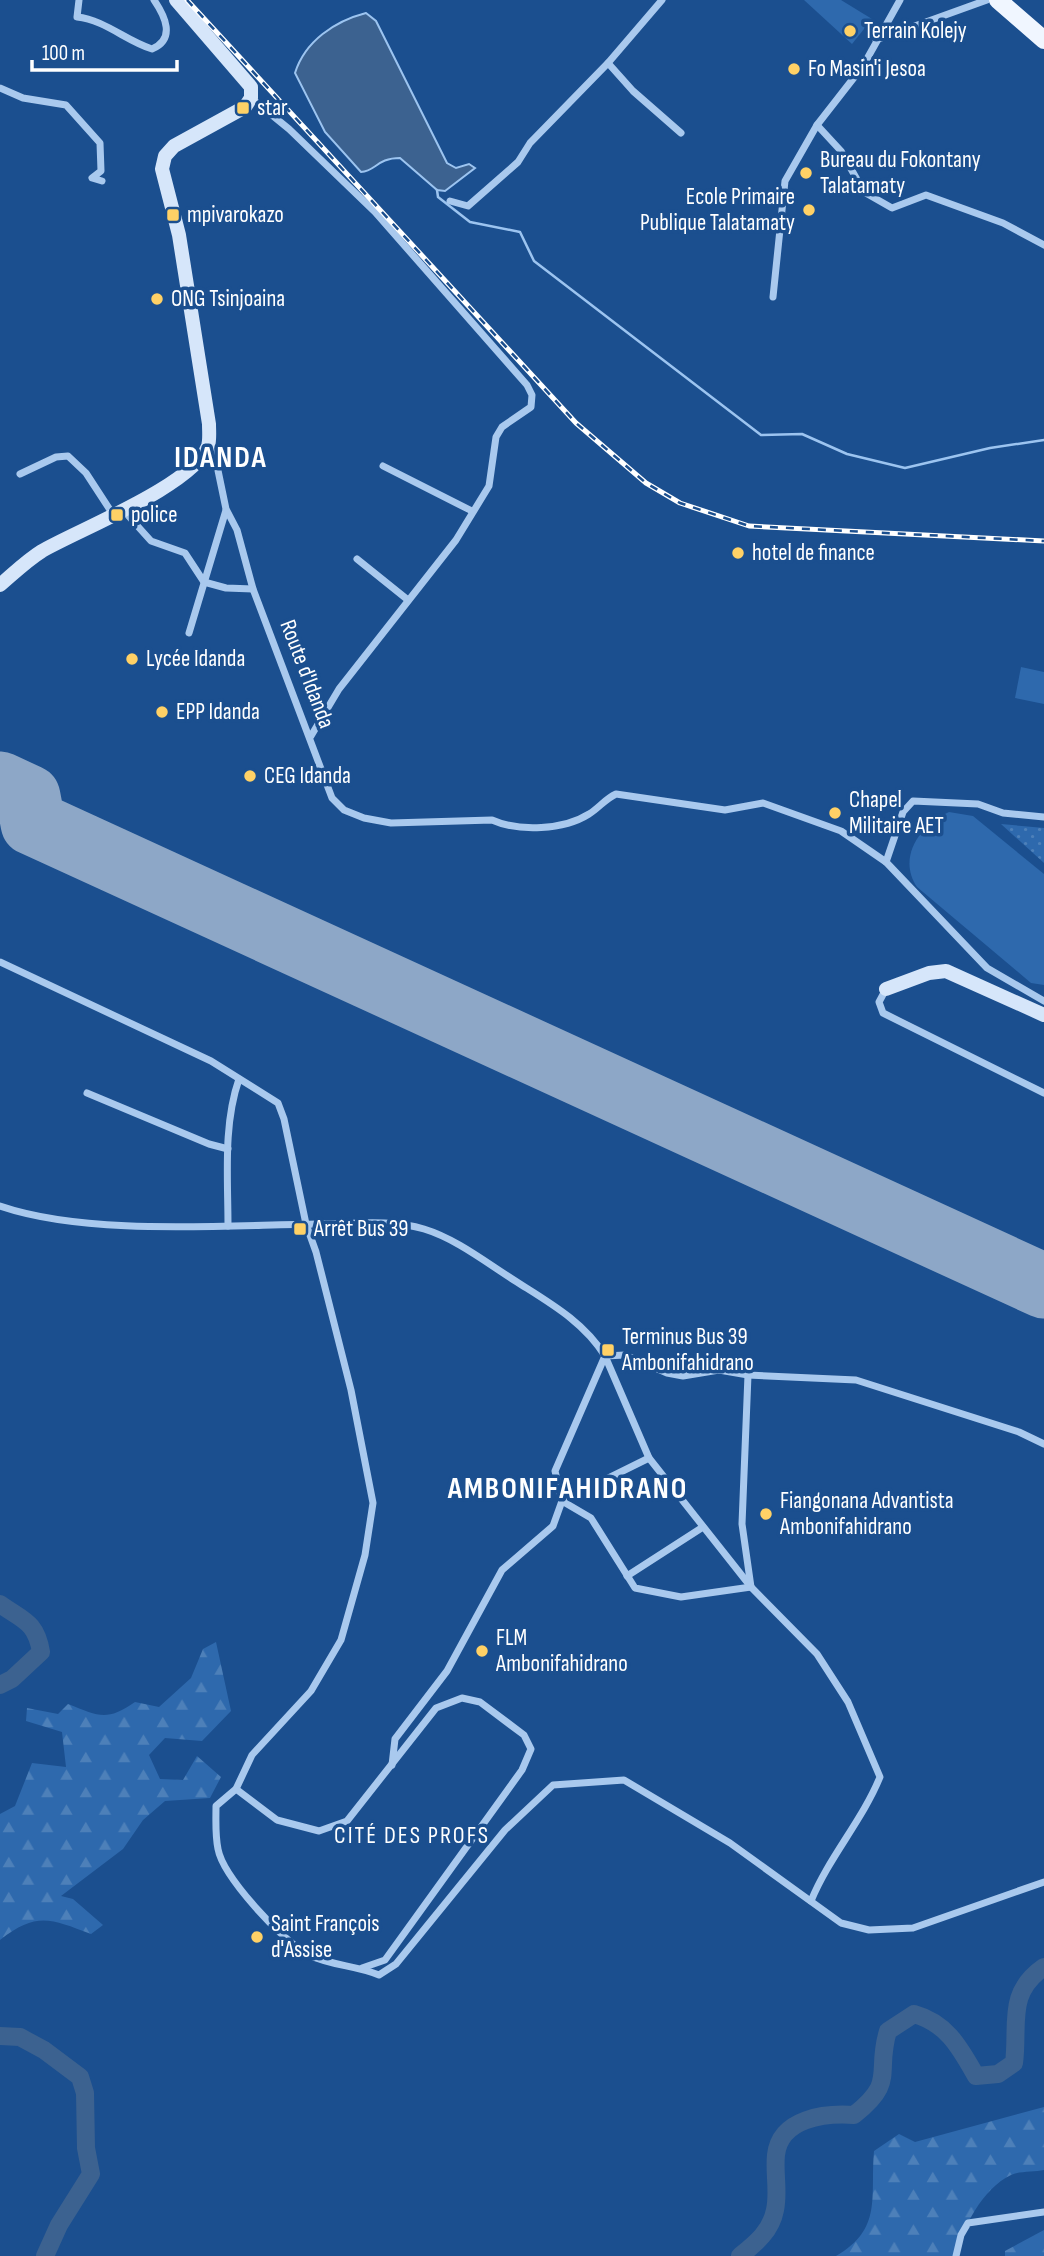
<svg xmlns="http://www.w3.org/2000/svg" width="1044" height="2256" font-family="'Sofia Sans Condensed',sans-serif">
	<defs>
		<pattern id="grass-dots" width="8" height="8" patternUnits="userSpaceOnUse" patternTransform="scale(1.75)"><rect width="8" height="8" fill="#2e69ad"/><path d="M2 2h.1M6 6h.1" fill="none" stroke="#4d80b9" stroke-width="1.8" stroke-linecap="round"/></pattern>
		<pattern id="forest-firs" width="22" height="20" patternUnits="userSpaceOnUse" patternTransform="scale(1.75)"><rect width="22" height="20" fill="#2e69ad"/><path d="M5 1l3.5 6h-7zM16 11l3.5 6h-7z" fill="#4d80b9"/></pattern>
	</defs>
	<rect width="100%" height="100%" fill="#1b4f8f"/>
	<path fill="url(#grass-dots)" d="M 1001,824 L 1044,828 L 1044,863 Z"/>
	<g fill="url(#forest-firs)">
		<path d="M 216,1642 L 231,1711 L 202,1741 L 165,1738 L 149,1755 L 160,1779 L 183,1780 L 197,1756 L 221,1777 L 210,1798 L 165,1801 L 143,1820 L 123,1849 L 61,1896 L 73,1899 L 103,1925 L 91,1934 C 51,1919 37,1911 0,1940 L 0,1814 L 15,1806 L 32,1763 L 66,1767 L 62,1732 L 26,1721 L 27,1708 L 58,1714 L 68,1704 C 99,1716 106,1722 135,1702 L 159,1707 L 191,1678 L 203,1649 Z"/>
		<path d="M 1044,2107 L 1044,2170 C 1034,2172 1019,2171 1011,2175 C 983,2188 962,2228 956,2256 L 836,2256 C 883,2229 870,2197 874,2151 L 899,2134 L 915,2142 Z"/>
		<path d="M 1044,2230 L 1044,2256 L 1005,2256 L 1005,2251 Z"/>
	</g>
	<g fill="#2e69ad">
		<path d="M 804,0 L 841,0 L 872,19 L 852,44 Z"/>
		<path d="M 1021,667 L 1044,672 L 1044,704 L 1015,698 Z"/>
		<path d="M 949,812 L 973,816 L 1044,874 L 1044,985 L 1031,983 L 917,887 C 897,857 920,825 949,812 Z"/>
	</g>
	<path fill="#3c6290" stroke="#9cc4f0" stroke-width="2" d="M 366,13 L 376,21 L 447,163 L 456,168 L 469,164 L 475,168 L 445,191 L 437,190 L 400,158 C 377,158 376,171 361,172 L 325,132 L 295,73 C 305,41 335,21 366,13 Z"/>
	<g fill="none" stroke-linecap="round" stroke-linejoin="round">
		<path stroke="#9cc4f0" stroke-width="2.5" d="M 437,190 L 438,197 L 470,222 L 520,232 L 534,261 L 761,435 L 802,434 L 847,454 L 905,468 L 990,448 L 1044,440"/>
		<g stroke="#3c6290" stroke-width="18">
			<path d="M 0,1604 C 22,1620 36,1621 41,1652 L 12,1679 L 0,1685"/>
			<path d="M 0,2036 L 20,2037 L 44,2050 L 80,2077 L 85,2093 L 86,2148 L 91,2174 L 59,2225 L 45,2256"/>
			<path d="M 740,2256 C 756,2243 771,2231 775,2210 C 779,2192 774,2173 776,2155 C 780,2118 825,2113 854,2115 C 897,2081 875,2074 888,2031 L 914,2014 C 947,2023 960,2048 976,2076 L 998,2074 L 1014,2063 C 1019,2025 1006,1993 1044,1967"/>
		</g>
		<path stroke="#8da7c7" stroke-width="65" d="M 0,784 L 28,797 L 33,823 L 1044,1286"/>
		<g stroke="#a9c9ee" stroke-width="7">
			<path d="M 79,0 L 77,17 C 105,20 126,41 152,49 C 176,39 165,16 154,0"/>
			<path d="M 876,40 L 987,0"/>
			<path d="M 608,63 L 633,91 L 681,133"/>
			<path d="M 0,88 L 23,98 L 66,105 L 100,143 L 101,171 L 92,178 L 102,181"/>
			<path d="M 251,98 L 289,129 L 375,212 L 527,385 L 532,395 L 531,407 L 502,427 L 496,437 L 489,486 L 456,540 L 339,689 L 311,736"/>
			<path d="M 817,125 L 841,151 L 864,192 L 892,208 L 926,195 L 1003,223 L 1044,245"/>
			<path d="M 450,201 L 468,206 L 518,162 L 530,143 L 608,63 L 662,0"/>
			<path d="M 773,297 L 785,181 L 817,125 L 863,66 L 900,0"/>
			<path d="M 208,446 L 215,456 L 226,509 L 237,530 L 253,589 L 332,798 L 344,810 L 364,818 L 391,823 L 492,820 C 519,832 564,830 589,814 C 599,808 605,799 616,794 L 725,810 L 763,803 L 841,831 L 886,862 L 987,968 L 1044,1001"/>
			<path d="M 383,466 L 472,511"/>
			<path d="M 20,474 L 56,457 L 68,456 L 86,473 L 114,516"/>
			<path d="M 124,511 L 151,541 L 185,553 L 204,582 L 226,588 L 253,589"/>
			<path d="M 357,559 L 408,600"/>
			<path d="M 189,633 L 226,510"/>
			<path d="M 886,862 L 903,812 L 913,801 L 978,804 L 1003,813 L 1044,817"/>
			<path d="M 0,962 L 211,1061 L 278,1103 L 284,1119 L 306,1224 L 316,1252 L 351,1390 L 373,1503 L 365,1555 L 341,1640 L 311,1691 L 252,1755 L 236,1789 L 216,1806 C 216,1820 215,1835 218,1849 C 223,1877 282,1940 307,1954 C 331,1966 355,1965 379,1975 L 396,1964 L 505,1830 L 553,1785 L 624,1780 L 730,1843 L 841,1923 L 869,1930 L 913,1928 L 1044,1882"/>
			<path d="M 886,989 L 879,1002 L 883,1013 L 1044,1093"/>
			<path d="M 87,1093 L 209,1144 L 228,1149"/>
			<path d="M 0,1206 C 88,1236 224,1225 318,1224 C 352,1224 391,1219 424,1229 C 457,1239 488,1264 517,1282 C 550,1303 584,1322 605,1356 L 649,1458 L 751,1587 L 817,1654 L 848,1702 L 880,1777 C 862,1821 829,1857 811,1901"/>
			<path d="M 228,1226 C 228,1177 223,1125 239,1079"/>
			<path d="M 605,1356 L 625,1355 L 667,1373 L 683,1376 L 719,1370 L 748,1375 L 856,1380 L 1019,1432 L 1044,1444"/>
			<path d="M 748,1375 L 742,1524 L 751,1587"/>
			<path d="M 562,1501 L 591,1518 L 635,1588 L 681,1597 L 751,1587"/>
			<path d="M 562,1501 L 649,1458"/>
			<path d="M 627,1576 L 703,1527"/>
			<path d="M 392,1765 L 395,1739 L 447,1671 L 502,1570 L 553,1526 L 562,1501 L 555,1471 L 605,1356"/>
			<path d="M 236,1789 L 277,1820 L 319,1831 L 347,1821 L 436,1708 L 462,1698 L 480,1702 L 524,1735 L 531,1749 L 522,1770 L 385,1960 L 362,1968"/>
			<path d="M 956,2256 L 961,2235 L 968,2223 L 1044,2212"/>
		</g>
		<g stroke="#d6e6fa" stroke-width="14">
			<path d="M 0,585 C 13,574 26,561 42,551 C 78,530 194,485 208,446 C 210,440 209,431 209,424 L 179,235 L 162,169 L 165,156 L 174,146 L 245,107 L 251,98 L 251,87 L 176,0"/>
			<path d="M 886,989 L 929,973 L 946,971 L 1044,1015"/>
		</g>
		<path stroke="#f0f6ff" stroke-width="18" d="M 998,0 L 1044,40"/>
		<defs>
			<path id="rail" d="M 187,0 L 576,423 L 646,483 L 680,503 L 749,526 L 1044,541"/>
		</defs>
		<use href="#rail" stroke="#fff" stroke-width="5"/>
		<use href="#rail" stroke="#1b4f8f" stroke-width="2.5" stroke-dasharray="8" stroke-linecap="butt"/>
	</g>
	<g fill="#ffd166" stroke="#1b4f8f" stroke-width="2.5">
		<circle cx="850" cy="31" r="7"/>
		<circle cx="794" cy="69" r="7"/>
		<rect x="236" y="101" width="14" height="14" rx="3.5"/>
		<circle cx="806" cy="173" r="7"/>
		<circle cx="809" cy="210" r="7"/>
		<rect x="166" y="208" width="14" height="14" rx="3.5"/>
		<circle cx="157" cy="299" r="7"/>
		<rect x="110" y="508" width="14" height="14" rx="3.5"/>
		<circle cx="738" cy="553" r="7"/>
		<circle cx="132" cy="659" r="7"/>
		<circle cx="162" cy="712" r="7"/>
		<circle cx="250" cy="776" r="7"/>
		<circle cx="835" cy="813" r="7"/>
		<rect x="293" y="1222" width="14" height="14" rx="3.5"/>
		<rect x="601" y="1343" width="14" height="14" rx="3.5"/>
		<circle cx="766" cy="1514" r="7"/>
		<circle cx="482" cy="1651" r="7"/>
		<circle cx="257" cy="1937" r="7"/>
	</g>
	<g text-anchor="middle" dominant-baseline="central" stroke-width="7" stroke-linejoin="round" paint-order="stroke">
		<g font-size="23" fill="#fff" stroke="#1b4f8f" text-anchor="start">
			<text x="864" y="31">Terrain Kolejy</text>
			<text x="808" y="69">Fo Masin'i Jesoa</text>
			<text x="257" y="108">star</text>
			<text x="820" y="160">Bureau du Fokontany<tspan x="820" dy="26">Talatamaty</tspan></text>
			<text x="795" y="197" text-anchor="end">Ecole Primaire<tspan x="795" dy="26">Publique Talatamaty</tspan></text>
			<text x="187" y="215">mpivarokazo</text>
			<text x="171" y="299">ONG Tsinjoaina</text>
			<text x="131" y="515">police</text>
			<text x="752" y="553">hotel de finance</text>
			<text x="146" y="659">Lycée Idanda</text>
			<text x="176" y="712">EPP Idanda</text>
			<text x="264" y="776">CEG Idanda</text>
			<text x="849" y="800">Chapel<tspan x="849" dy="26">Militaire AET</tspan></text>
			<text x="314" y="1229">Arrêt Bus 39</text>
			<text x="622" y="1337">Terminus Bus 39<tspan x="622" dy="26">Ambonifahidrano</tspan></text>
			<text x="780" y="1501">Fiangonana Advantista<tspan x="780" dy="26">Ambonifahidrano</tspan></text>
			<text x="496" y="1638">FLM<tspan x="496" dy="26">Ambonifahidrano</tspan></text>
			<text x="271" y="1924">Saint François<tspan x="271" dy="26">d'Assise</tspan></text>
		</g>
		<g font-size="23" fill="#fff" stroke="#1b4f8f">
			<text transform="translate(307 674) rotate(69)">Route d'Idanda</text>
		</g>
		<g font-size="24" letter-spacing="2" fill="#fff" stroke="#1b4f8f">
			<text x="412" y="1835">CITÉ DES PROFS</text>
		</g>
		<g font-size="30" font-weight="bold" letter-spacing="2" fill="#fff" stroke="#1b4f8f">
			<text x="221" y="458">IDANDA</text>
			<text x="568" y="1489">AMBONIFAHIDRANO</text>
		</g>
	</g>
	<path d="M32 60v10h145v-10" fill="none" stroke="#ffffff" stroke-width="3.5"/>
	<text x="42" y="60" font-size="21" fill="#ffffff" stroke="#1b4f8f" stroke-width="5" paint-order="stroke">100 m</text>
</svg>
